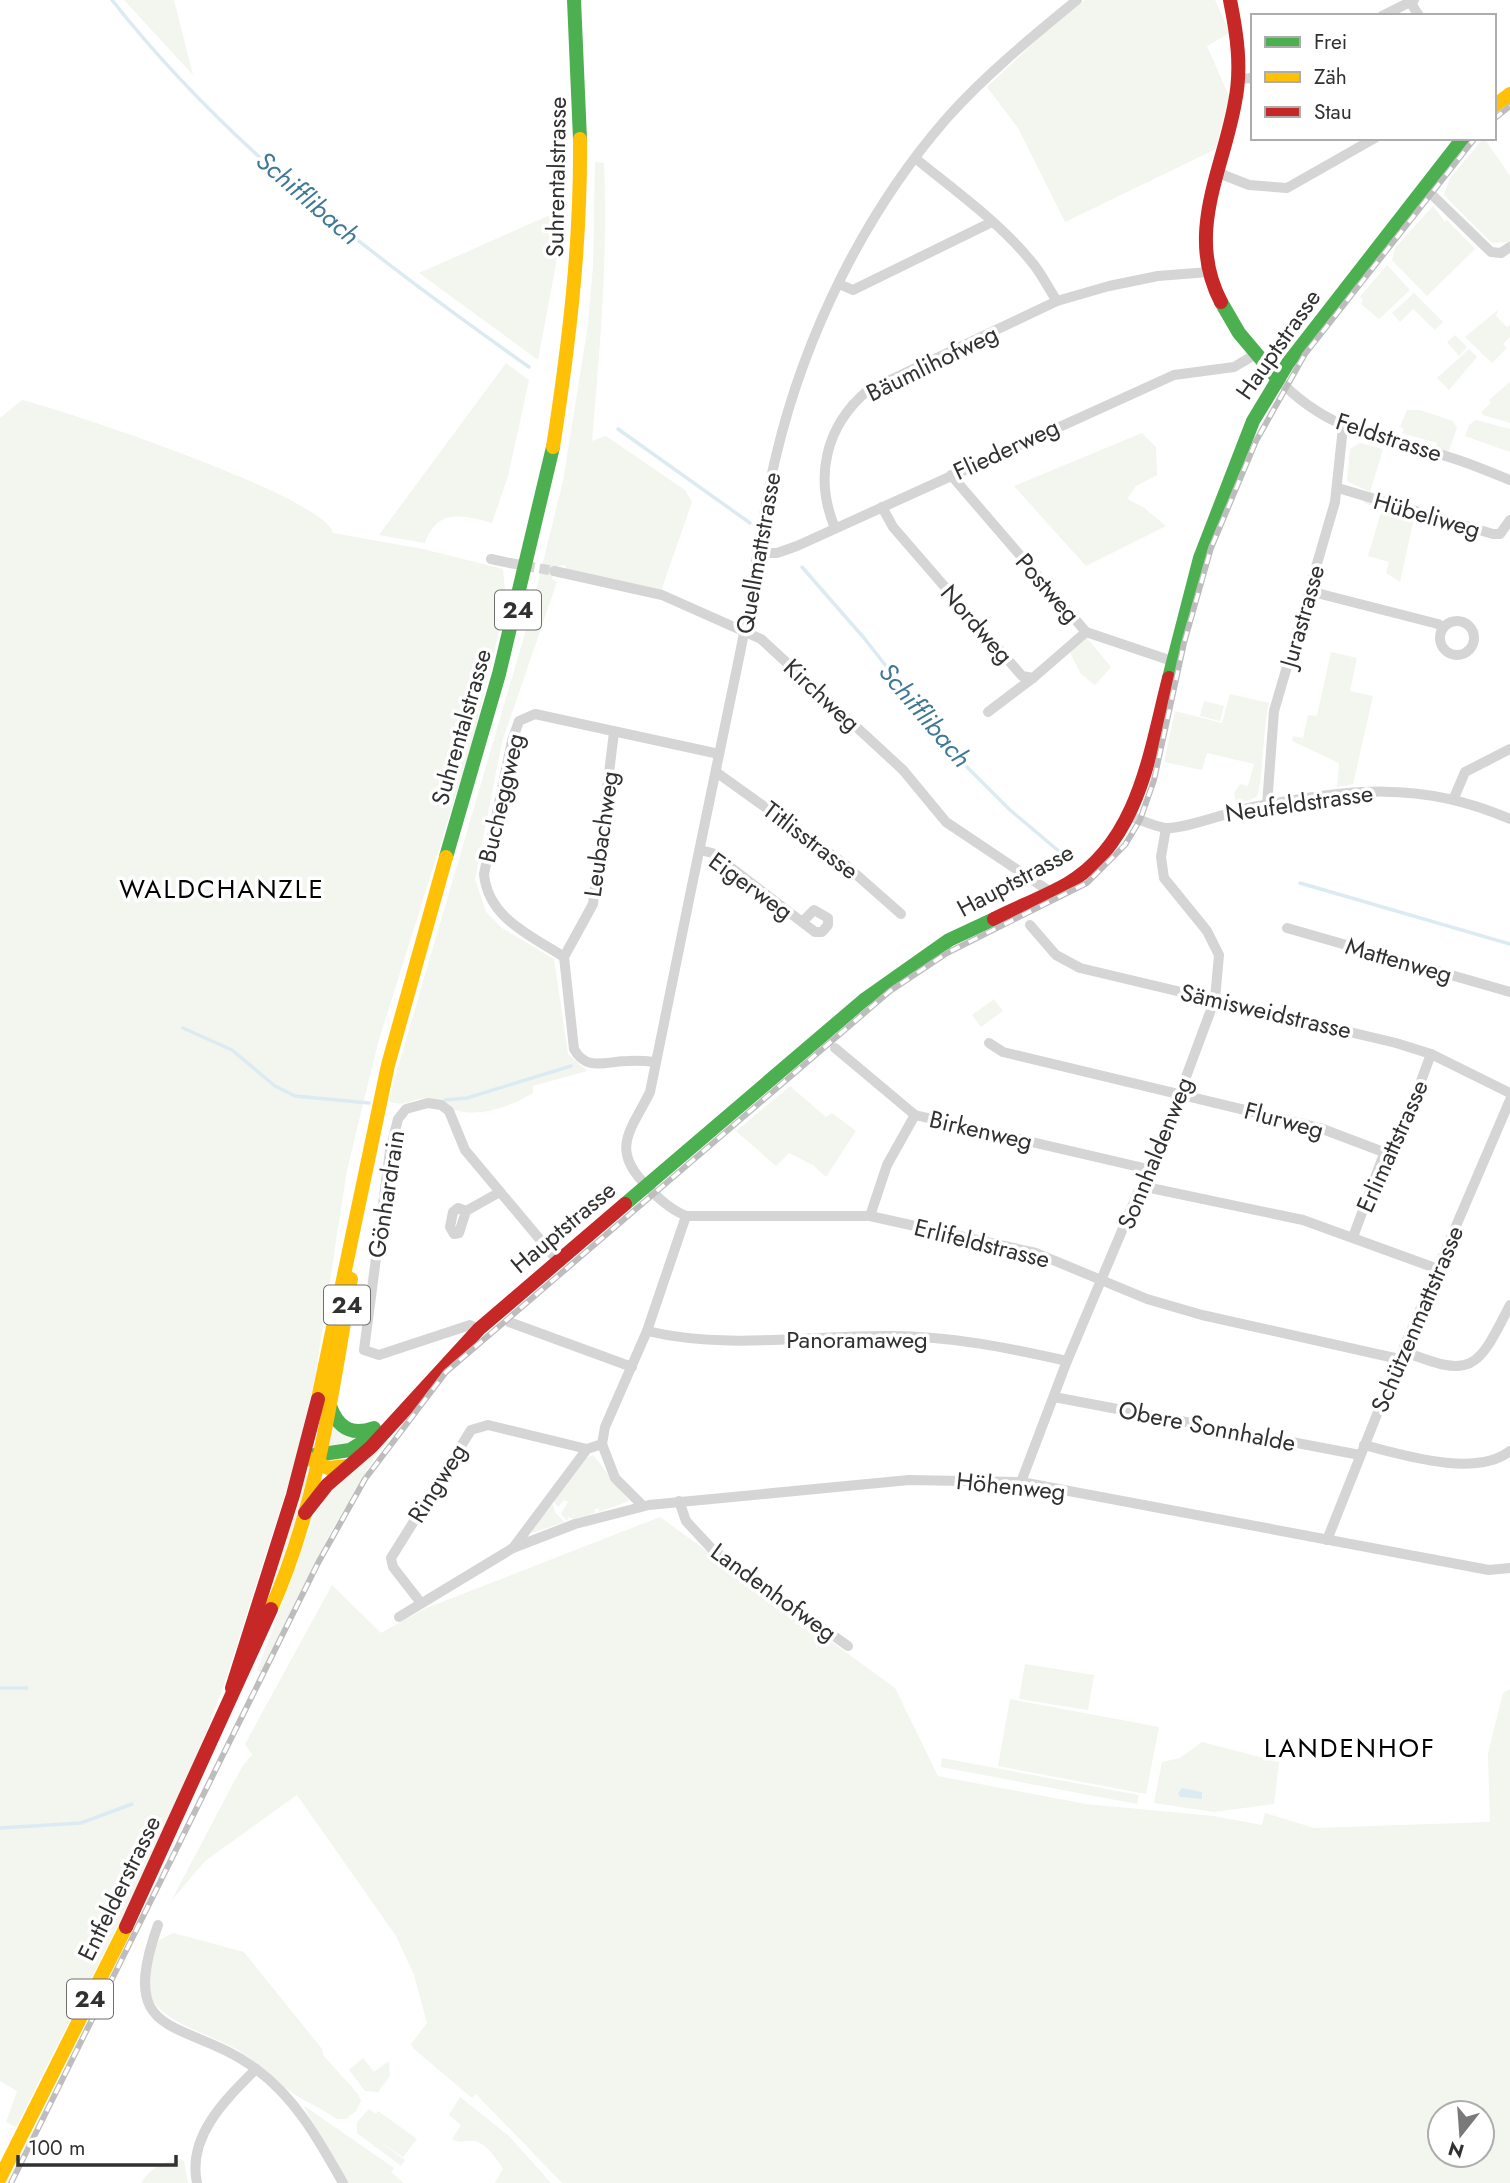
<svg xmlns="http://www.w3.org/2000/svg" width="1510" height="2183" font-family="Jost,sans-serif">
	<rect width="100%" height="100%" fill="#fff"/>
	<g fill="#f2f6ee" fill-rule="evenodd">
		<path d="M 124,0 L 174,0 L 193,75 Z"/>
		<path d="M 1085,0 L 1215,0 L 1230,33 L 1207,46 L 1229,96 L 1216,149 L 1065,222 L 1018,128 L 987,87 L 1043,34 Z"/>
		<path d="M 1484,138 L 1510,176 L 1510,242 L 1492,243 L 1444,195 L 1450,178 Z"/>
		<path d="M 595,162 L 604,163 C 608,256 600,348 592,441 L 606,436 L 685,490 L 692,502 L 661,591 L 565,570 L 566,565 L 554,567 L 552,579 L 557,582 L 502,742 L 475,879 L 486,912 L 502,928 L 554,959 L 568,1054 L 587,1071 L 533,1086 L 533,1093 C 512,1106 480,1118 455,1110 C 446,1107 438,1101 429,1099 C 414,1096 407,1109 388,1101 L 528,623 L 563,481 L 587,331 L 593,267 Z"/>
		<path d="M 1433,206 L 1445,222 L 1447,220 L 1475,249 L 1427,296 L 1392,260 L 1395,248 Z"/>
		<path d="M 559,211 L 556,264 L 538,360 L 419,273 Z"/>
		<path d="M 1387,265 L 1410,290 L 1379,319 L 1361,304 L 1363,300 L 1360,297 Z"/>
		<path d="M 1414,293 L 1443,322 L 1435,330 L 1413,309 L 1400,322 L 1392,313 Z"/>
		<path d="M 1498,310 L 1496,316 L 1507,327 L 1510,325 L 1510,337 L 1503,344 L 1507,348 L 1492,363 L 1465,337 Z"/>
		<path d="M 1455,335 L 1467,347 L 1459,356 L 1447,342 Z"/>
		<path d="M 1469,349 L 1477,357 L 1449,390 L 1437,378 Z"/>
		<path d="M 506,363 L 529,380 L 508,476 L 492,523 C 462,515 437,508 425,543 L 379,535 Z"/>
		<path d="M 1510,382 L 1510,423 L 1483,415 L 1481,412 L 1491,403 L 1489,400 Z"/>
		<path d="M 22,400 C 67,411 327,498 333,533 L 423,549 L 503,569 L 506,603 L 471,747 L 378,1043 L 347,1170 L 315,1378 L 296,1460 L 224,1685 L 176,1811 L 16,2127 L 6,2122 L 17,2091 L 0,2081 L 0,418 Z"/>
		<path d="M 1407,410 L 1420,410 L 1453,421 L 1457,428 L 1449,451 L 1436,451 L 1437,443 L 1402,433 L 1404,429 L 1400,427 Z"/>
		<path d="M 1476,420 L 1510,429 L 1510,452 L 1465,436 L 1469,425 Z"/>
		<path d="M 1142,433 L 1156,447 L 1157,475 L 1136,486 L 1127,499 L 1143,507 L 1166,526 L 1086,566 L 1014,486 Z"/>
		<path d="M 1360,443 L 1383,449 L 1370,492 L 1347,481 L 1350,449 Z"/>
		<path d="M 1366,498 L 1390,505 L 1387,514 L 1402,519 L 1405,510 L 1415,513 L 1400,582 L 1386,573 L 1389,562 L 1368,556 L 1382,509 L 1364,503 Z"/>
		<path d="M 1086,637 L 1111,667 L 1095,685 L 1081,674 L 1069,651 Z"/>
		<path d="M 1331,652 L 1357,658 L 1350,691 L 1373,696 L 1353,784 L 1337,787 L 1339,763 L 1292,741 L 1293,736 L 1303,738 L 1308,715 L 1317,716 Z"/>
		<path d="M 1230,694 L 1269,703 C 1264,719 1262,790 1257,796 C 1252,801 1243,801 1236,802 L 1234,793 L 1240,784 L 1248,786 L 1254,764 L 1207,753 L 1202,770 L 1164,762 L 1175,711 L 1222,723 Z"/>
		<path d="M 1204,701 L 1224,706 L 1220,721 L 1200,716 Z"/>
		<path d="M 994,999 L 1003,1011 L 981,1027 L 972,1015 Z"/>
		<path d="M 790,1086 L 826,1117 L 832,1113 L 856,1131 L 826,1177 L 813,1165 L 789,1153 L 776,1166 L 736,1131 Z"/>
		<path d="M 331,1423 L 361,1437 L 346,1447 L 326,1447 Z"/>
		<path d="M 398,1427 L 374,1458 L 328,1537 L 261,1672 L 257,1671 L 314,1517 L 326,1496 Z"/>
		<path d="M 593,1455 L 629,1501 L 599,1512 L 599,1508 L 594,1509 L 595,1513 L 574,1519 L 568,1517 L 567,1521 L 561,1514 L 568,1502 L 564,1500 L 558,1507 L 554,1502 L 586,1458 Z"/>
		<path d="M 313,1467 L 289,1542 L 256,1628 L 302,1482 Z"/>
		<path d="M 553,1504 L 555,1513 L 565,1522 L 532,1533 L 532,1528 Z"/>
		<path d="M 660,1517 L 895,1688 L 938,1776 L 1086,1804 L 1213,1816 L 1262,1825 L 1265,1813 L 1314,1828 L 1490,1822 L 1488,1753 L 1503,1693 L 1510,1689 L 1510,2183 L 562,2183 L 476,2094 L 472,2098 L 414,2049 L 411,2044 L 427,2023 L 414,1975 L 396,1936 L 297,1795 L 205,1861 L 171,1901 L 243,1765 L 252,1755 L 245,1744 L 332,1585 L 381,1633 L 424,1609 ZM 1440,2113 L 1482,2113 L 1482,2155 L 1440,2155 Z"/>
		<path d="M 1025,1664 L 1094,1675 L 1088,1710 L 1019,1699 Z"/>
		<path d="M 1010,1699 L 1159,1727 L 1146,1794 L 998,1766 Z"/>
		<path d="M 1202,1742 L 1279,1762 L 1274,1804 L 1214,1812 L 1154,1803 L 1162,1762 L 1180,1758 Z"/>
		<path d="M 942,1758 L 1139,1795 L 1137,1804 L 941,1767 Z"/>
		<path d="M 173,1933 L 244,1952 L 322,2049 L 323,2055 L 358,2094 L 361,2101 L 356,2111 L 346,2119 L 337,2119 C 323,2109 299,2099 287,2089 C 270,2075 255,2060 236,2049 C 191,2024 117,2015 159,1940 Z"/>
		<path d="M 363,2058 L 374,2072 L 389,2061 L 390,2076 L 378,2092 L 365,2091 L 349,2070 Z"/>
		<path d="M 460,2097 L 509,2136 L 551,2183 L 495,2183 L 503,2169 C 497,2159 486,2143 474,2141 C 465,2140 461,2144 452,2139 L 461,2125 L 449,2115 Z"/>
		<path d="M 303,2105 L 394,2168 L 391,2172 L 404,2183 L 348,2183 Z"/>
		<path d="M 369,2109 L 376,2114 L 378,2111 L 417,2139 L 403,2157 L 377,2140 L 405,2160 L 401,2166 L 357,2133 L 357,2122 Z"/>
		<path d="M 180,2159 L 184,2161 L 188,2183 L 141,2183 C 151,2167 162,2163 180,2159 Z"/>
	</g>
	<path fill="#dcebf2" d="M 1182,1788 L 1202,1792 L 1202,1799 L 1180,1797 L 1178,1793 Z"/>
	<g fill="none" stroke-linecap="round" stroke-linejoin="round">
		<g stroke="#dcebf2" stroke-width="3.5">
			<path d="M 112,0 C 230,150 375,258 529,367"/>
			<path d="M 618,429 L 750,523"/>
			<path d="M 802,567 L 864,638 L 961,761 L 1010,810 L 1061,853"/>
			<path d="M 1300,883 L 1510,944"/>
			<path d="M 183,1028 L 232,1050 L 275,1086 L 295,1096 L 369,1103"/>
			<path d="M 445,1100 L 467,1098 L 571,1066"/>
			<path d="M 0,1688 L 27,1688"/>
			<path d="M 0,1828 L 81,1823 L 132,1804"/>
		</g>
		<path stroke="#d6d6d6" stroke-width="10" stroke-dasharray="10 5" stroke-linecap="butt" d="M 510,563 L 554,571"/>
		<g stroke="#d5d5d5" stroke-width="10">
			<path d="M 1077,0 C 1032,37 986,74 947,118 C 865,212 805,334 776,456 C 760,522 753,591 739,658 C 709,803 679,947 650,1092 C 632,1129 610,1148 644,1183 C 657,1197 668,1208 686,1216 L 870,1216 L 1036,1253 L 1147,1299 L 1202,1315 L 1399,1359"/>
			<path d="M 1409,0 L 1419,16"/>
			<path d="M 1382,16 L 1414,0"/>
			<path d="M 1238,79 L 1253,78"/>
			<path d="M 915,158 C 954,190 998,221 1030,260 C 1041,272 1048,288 1057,301"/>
			<path d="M 1216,172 L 1249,185 L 1287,188 L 1375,138"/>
			<path d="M 1424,187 L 1491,252 L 1501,253 L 1510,247"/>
			<path d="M 839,284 L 853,290 L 992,222"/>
			<path d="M 1277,378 C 1333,437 1384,435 1455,459 C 1474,465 1492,473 1510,480"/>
			<path d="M 951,475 L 1086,632 L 1172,661"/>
			<path d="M 1338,488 L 1493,534 L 1500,534 L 1510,520"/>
			<path d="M 882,507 L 893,527 L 1022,676 L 1033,678 L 1086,632"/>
			<path d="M 835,528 C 814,478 825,427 867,391 L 1057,301 L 1109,286 L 1158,276 L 1209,272"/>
			<path d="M 759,553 L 777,553 L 797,546 L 1174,375 L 1234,367 L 1256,354"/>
			<path d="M 491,559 L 510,563"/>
			<path d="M 554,571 L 662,595 L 761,639 L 903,770 L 946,822 L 1049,891"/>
			<path d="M 1309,591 L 1438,624 L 1443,628"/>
			<circle cx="1457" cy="638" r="17"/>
			<path d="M 988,712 L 1033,678"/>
			<path d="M 614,732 L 593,904 L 564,957 L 574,1049 C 586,1072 607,1061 628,1061 C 637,1060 647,1061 656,1062"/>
			<path d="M 716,772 L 842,862 L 901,914"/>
			<path d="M 1454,798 L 1465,772 L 1510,749"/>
			<path d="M 1267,805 L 1274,711 L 1335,502 L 1343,427"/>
			<path d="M 1129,816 C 1141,820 1153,826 1165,828 C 1183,830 1231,811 1253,807 C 1348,790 1419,779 1510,819"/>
			<path d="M 700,850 L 712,853 L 815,932 L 822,932 L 828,925 L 828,918 L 814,910 L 802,922"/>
			<path d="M 1030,925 L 1056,955 L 1080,968 L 1396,1043 L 1431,1054 L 1510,1093"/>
			<path d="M 1287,928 L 1510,992"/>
			<path d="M 564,957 C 530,935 488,918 484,874 L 512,741 L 519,721 L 535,714 L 719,754"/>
			<path d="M 989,1043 L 1003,1052 L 1320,1128 L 1386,1153"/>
			<path d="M 835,1048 L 915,1115 L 1148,1169"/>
			<path d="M 1141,1186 L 1303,1220 L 1438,1269"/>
			<path d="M 466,1211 L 458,1208 L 453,1212 L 450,1227 L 454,1234 L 459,1233 L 466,1211 L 500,1192"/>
			<path d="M 870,1216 L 887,1165 L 915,1115"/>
			<path d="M 1353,1237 L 1382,1159 L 1399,1141 L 1431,1054"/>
			<path d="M 509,1322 L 632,1367"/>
			<path d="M 479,1329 L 470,1325 L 379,1355 L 364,1350 L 390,1151 L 398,1119 L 406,1109 L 428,1103 L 441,1105 L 449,1111 L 465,1150 L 558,1261"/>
			<path d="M 647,1331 C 727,1350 810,1335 892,1336 C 951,1336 1009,1348 1067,1361"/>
			<path d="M 1403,1351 C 1473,1379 1477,1370 1510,1305"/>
			<path d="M 1054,1397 L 1360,1455"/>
			<path d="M 602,1444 L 615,1478 L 643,1506"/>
			<path d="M 1364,1445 C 1403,1455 1476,1478 1510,1451"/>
			<path d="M 1021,1482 L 1067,1361 L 1180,1093 L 1215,999 L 1219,955 L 1207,931 L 1164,878 L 1161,857 L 1166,828"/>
			<path d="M 679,1501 L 686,1521 L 712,1549 L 848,1646"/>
			<path d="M 1327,1540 L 1399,1359 L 1510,1100"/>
			<path d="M 513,1548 L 575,1524 L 649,1505 L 909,1480 L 1021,1482 L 1489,1570 L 1510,1568"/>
			<path d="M 421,1603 L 393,1567 L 391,1558 L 471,1430 L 488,1425 L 587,1449"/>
			<path d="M 399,1617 L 513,1548 L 587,1449 L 602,1444 L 605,1427 L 647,1331 L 686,1216"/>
			<path d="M 158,1925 C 115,2044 186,2017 256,2069 C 296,2098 319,2141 343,2183"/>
			<path d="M 197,2183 C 187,2136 226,2099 256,2069"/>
		</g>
		<g stroke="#4caf50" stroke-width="14">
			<path d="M 574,0 L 580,139"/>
			<path d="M 1221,302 L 1239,333 L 1277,378"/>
			<path d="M 1169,678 L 1200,558 L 1253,421 L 1288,363 L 1463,138"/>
			<path d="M 446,857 L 499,674 L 553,447"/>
			<path d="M 625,1204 L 864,1000 L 949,940 L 994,919"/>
			<path d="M 330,1406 C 338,1428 351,1436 374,1428"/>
			<path d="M 309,1456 L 350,1450 L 371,1437"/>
		</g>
		<g stroke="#ffc107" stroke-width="14">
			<path d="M 1494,106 L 1510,94"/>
			<path d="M 553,447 C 569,344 581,244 580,139"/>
			<path d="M 318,1399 L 388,1065 L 446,857"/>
			<path d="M 306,1457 L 328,1468 L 348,1466"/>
			<path d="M 271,1609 C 317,1506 333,1390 351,1279"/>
			<path d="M 0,2178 L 126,1927"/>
		</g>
		<g stroke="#c62828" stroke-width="14">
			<path d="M 1221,302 C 1185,233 1223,171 1235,102 C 1242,68 1237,34 1230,0"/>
			<path d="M 994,919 C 1018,907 1044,897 1067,884 C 1139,842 1150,751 1169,678"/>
			<path d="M 305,1513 L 327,1485 L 371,1447 L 479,1329 L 625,1204"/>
			<path d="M 232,1688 L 293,1495 L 318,1399"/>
			<path d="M 126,1927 L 271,1609"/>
		</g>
		<defs>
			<g id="rail">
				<path d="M 1494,119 L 1510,106"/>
				<path d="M 11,2183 L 318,1563 L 365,1479 L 446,1372 L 890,991 L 947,953 L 1087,883 L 1125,845 L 1140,820 L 1154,780 L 1184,643 L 1211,548 L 1256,441 L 1305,354 L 1475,138"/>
			</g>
		</defs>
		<use href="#rail" stroke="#bdbdbd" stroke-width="6"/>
		<use href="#rail" stroke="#fff" stroke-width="3.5" stroke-dasharray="10" stroke-linecap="butt"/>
	</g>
	<g text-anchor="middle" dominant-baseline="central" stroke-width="7" stroke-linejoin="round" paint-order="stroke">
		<g fill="#fff" stroke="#6f6f6f" stroke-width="2">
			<rect x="495" y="590.5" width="46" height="39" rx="5"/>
			<rect x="324" y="1285.5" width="46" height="39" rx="5"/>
			<rect x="67" y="1979.5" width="46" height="39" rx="5"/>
		</g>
		<g font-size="23" font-weight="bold" fill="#313131">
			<text x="518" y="610">24</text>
			<text x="347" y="1305">24</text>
			<text x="90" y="1999">24</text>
		</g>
		<g font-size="24" fill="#313131" stroke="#fff">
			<text transform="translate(556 177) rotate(-89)">Suhrentalstrasse</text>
			<text transform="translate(1278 344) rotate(-55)">Hauptstrasse</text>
			<text transform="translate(932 363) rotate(-26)">Bäumlihofweg</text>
			<text transform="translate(1389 437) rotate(18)">Feldstrasse</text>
			<text transform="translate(1006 449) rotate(-25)">Fliederweg</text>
			<text transform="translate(1427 515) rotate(16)">Hübeliweg</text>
			<text transform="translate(758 553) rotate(-80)">Quellmattstrasse</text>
			<text transform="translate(1048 588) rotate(49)">Postweg</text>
			<text transform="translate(1302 616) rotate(-74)">Jurastrasse</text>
			<text transform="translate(977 624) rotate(49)">Nordweg</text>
			<text transform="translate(822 695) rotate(43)">Kirchweg</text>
			<text transform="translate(461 727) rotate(-74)">Suhrentalstrasse</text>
			<text transform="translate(501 798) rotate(-77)">Bucheggweg</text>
			<text transform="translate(1299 803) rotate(-8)">Neufeldstrasse</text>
			<text transform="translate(601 834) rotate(-82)">Leubachweg</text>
			<text transform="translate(811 840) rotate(37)">Titlisstrasse</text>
			<text transform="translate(1015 880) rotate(-28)">Hauptstrasse</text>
			<text transform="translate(751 886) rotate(36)">Eigerweg</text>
			<text transform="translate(1399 960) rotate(16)">Mattenweg</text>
			<text transform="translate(1266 1011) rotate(13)">Sämisweidstrasse</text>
			<text transform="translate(1284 1120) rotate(15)">Flurweg</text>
			<text transform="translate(981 1130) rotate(13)">Birkenweg</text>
			<text transform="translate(1392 1146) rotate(-66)">Erlimattstrasse</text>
			<text transform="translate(1155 1153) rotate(-68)">Sonnhaldenweg</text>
			<text transform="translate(386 1194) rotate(-81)">Gönhardrain</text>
			<text transform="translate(563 1227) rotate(-40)">Hauptstrasse</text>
			<text transform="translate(982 1243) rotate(14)">Erlifeldstrasse</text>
			<text transform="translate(1417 1319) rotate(-67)">Schützenmattstrasse</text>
			<text x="857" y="1339">Panoramaweg</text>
			<text transform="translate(1207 1426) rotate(11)">Obere Sonnhalde</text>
			<text transform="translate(437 1483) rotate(-58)">Ringweg</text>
			<text transform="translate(1011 1486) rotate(6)">Höhenweg</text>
			<text transform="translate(774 1592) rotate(36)">Landenhofweg</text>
			<text transform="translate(119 1888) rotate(-64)">Entfelderstrasse</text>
		</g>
		<g font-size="26" font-style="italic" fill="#3f7994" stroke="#fff">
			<text transform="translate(308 198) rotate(41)">Schifflibach</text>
			<text transform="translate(925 715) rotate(50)">Schifflibach</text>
		</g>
		<g font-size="26" letter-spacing="2" fill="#000" stroke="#fff">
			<text x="222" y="889">WALDCHANZLE</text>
			<text x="1350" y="1748">LANDENHOF</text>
		</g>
	</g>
	<rect x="1251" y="14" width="245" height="126" fill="#ffffff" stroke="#adadad" stroke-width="2"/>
	<rect x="1265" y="37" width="35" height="10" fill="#4caf50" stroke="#adadad" stroke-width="2"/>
	<text x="1314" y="49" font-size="21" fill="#313131">Frei</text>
	<rect x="1265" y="72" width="35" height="10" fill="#ffc107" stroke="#adadad" stroke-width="2"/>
	<text x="1314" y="84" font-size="21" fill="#313131">Zäh</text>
	<rect x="1265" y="107" width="35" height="10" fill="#c62828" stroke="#adadad" stroke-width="2"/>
	<text x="1314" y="119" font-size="21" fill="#313131">Stau</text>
	<g transform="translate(1461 2134) rotate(197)"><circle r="33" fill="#ffffff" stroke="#adadad" stroke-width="2"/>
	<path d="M0-5L12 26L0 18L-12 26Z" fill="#797979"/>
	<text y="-10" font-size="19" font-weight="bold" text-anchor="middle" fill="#313131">N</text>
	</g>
	<path d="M18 2155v10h158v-10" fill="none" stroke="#313131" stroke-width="3.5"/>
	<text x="28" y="2155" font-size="21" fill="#313131" stroke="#ffffff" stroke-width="5" paint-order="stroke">100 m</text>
</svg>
